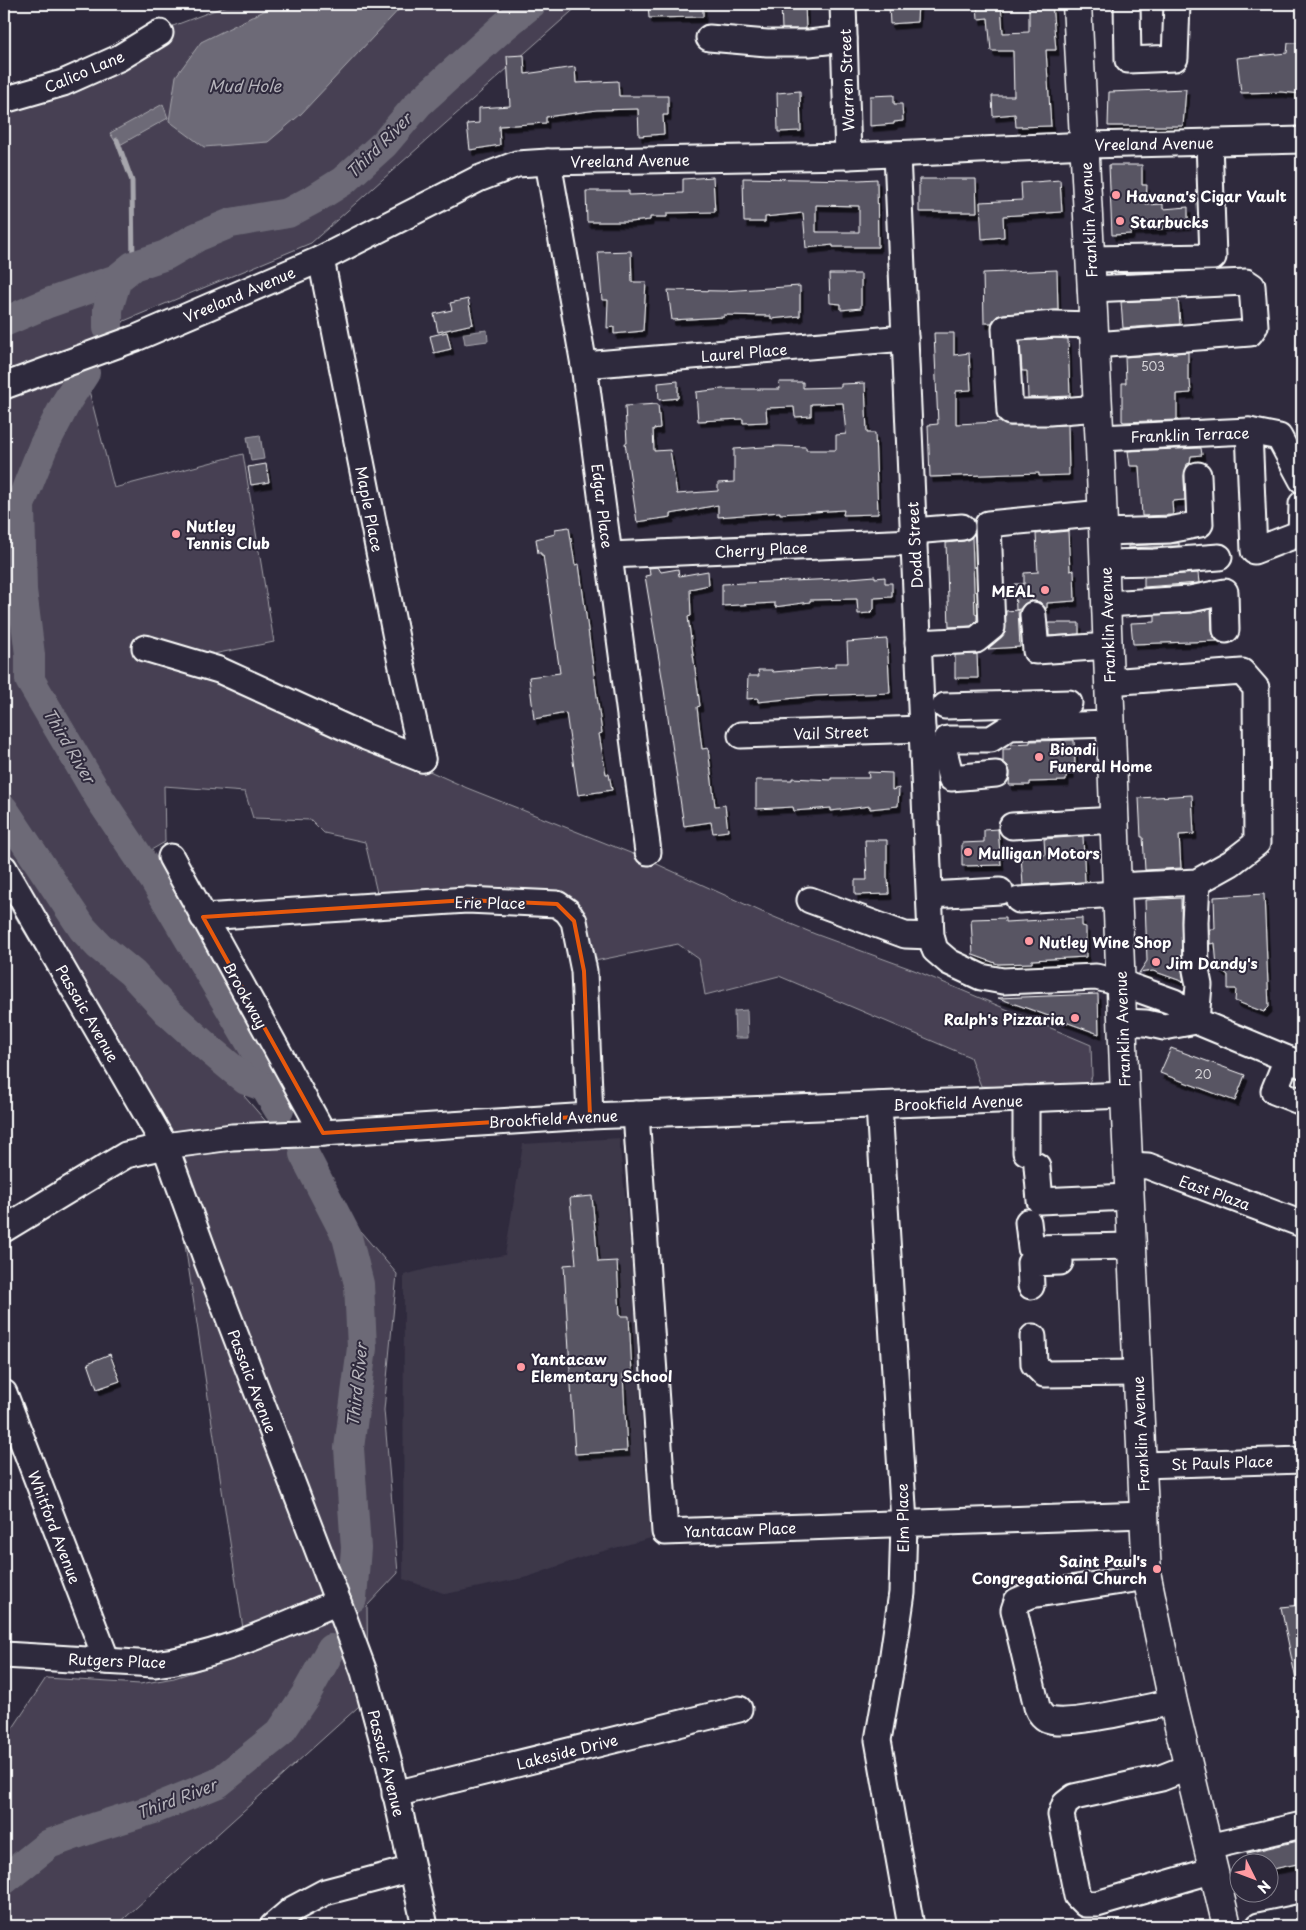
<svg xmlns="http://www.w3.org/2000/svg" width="1306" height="1930" font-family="'Playpen Sans',sans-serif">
	<defs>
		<filter id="shadow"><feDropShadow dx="3" dy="5.5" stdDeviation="0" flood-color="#0009"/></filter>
	</defs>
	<rect width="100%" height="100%" fill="#2f2a3d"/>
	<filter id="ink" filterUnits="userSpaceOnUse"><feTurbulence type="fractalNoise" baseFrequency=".02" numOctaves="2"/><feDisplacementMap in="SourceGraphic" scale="10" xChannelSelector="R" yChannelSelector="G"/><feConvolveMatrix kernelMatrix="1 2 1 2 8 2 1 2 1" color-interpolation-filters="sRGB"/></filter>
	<g filter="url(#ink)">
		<path fill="#3c3749" d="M 619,1138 L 634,1281 L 643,1452 L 651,1538 L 586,1556 L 528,1577 L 446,1594 L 403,1579 L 404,1275 L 438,1266 L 505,1255 L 523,1144 Z"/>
		<path fill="#464152" stroke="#a2a0a8" d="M 231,4 L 580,4 L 311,243 L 124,321 L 86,379 L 114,488 L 243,454 L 274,642 L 188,659 L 299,712 L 467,788 L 648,860 L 762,912 L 815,934 L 914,970 L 1091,1045 L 1092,1076 L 1086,1090 L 981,1086 L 970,1057 L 779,976 L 705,995 L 699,959 L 678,944 L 590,962 L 582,907 L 552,896 L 378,897 L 365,842 L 324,833 L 311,820 L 253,818 L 245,792 L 164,786 L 165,842 L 139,857 L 100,799 L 30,680 L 30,654 L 22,597 L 24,682 L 254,1051 L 265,1073 L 265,1079 L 244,1096 L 397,1274 L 384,1410 L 398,1573 L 367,1606 L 368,1698 L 116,1926 L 4,1926 L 4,1738 L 9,1734 L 46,1678 L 140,1684 L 174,1678 L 247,1655 L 176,1185 L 4,898 L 4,90 Z"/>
		<g fill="#6d6a77" stroke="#a7a6ad">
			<path d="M 278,4 L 404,4 L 301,114 L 268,142 L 204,147 L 169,121 L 176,76 L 201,42 Z"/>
			<path d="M 163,104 L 168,118 L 118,146 L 110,133 Z"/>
			<path d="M 487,330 L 488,341 L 465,344 L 463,333 Z"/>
			<path d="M 260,435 L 264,459 L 251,461 L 247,437 Z"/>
			<path d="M 747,1010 L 748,1038 L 735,1038 L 734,1011 Z"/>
		</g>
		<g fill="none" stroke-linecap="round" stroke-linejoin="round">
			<path stroke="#a7a6ad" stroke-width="5" d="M 117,140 L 132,181 L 133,266"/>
			<g stroke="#6d6a77" stroke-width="30">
				<path d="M 4,322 L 48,303 L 117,279"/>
				<path d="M 108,328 L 108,309 L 117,279 L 133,266 L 166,255 L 197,237 L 231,223 L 288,213 L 316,198 L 343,181 L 384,144 L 418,104 L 502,28 L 531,4"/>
				<path d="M 85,373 L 67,401 L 43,447 L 20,505 L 22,590 L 30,655 L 30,680 L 100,799 L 155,881 L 255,1050 L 268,1075 L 265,1087"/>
				<path d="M 4,810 L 83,929 L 99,946 L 132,973 L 168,1012 L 210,1050 L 246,1080 L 265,1087 L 279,1110"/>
				<path d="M 304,1154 L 347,1237 L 359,1284 L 362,1348 L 349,1448 L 356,1548 L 352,1598"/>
				<path d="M 4,1880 L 49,1844 L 96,1827 L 154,1809 L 218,1783 L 280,1733 L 305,1696 L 331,1649"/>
			</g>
		</g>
		<g fill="#595564" stroke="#fff" fill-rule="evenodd" filter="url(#shadow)">
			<path d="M 648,4 L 703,4 L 703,17 L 649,18 Z"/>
			<path d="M 781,4 L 805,4 L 806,29 L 782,29 Z"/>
			<path d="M 898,4 L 918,4 L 917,22 L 890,24 L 889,6 L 898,6 Z"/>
			<path d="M 977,4 L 1001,4 L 1003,33 L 1029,32 L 1029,4 L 1052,4 L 1056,50 L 1046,50 L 1051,126 L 1016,127 L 1015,114 L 993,116 L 992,96 L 1014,96 L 1013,51 L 991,51 L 988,18 L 978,19 Z"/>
			<path d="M 1288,43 L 1301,43 L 1302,94 L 1281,92 L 1241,93 L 1237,58 L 1287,53 Z"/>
			<path d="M 524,55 L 525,74 L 575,67 L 576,83 L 618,81 L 619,96 L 668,96 L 668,115 L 663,115 L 664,134 L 639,136 L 638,109 L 597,110 L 546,117 L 546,123 L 499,126 L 500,145 L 470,150 L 467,124 L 479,123 L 479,108 L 510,106 L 507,56 Z"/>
			<path d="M 1186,89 L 1183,126 L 1108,126 L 1109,92 Z"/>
			<path d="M 800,91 L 801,131 L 778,132 L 777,93 Z"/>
			<path d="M 894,95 L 894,104 L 902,104 L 903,121 L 894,122 L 894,124 L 870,126 L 870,96 Z"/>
			<path d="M 1109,165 L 1142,165 L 1142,185 L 1147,185 L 1146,205 L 1163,204 L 1163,209 L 1188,207 L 1188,224 L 1164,226 L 1163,229 L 1131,230 L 1131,234 L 1112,235 Z"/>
			<path d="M 713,177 L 715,212 L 667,213 L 667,217 L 650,217 L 650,220 L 630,222 L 587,222 L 586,191 L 629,191 L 629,195 L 683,193 L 683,179 Z"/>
			<path d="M 743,178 L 859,180 L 877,179 L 878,247 L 833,247 L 833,245 L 806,248 L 803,213 L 765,217 L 765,222 L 744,222 ZM 816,205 L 859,206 L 859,232 L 816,232 Z"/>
			<path d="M 919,179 L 976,179 L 977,212 L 919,212 Z"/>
			<path d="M 1060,180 L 1062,212 L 1003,216 L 1004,237 L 982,239 L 980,202 L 1022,200 L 1021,183 Z"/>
			<path d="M 631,251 L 632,282 L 646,282 L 643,331 L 614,334 L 614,327 L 607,328 L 608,300 L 602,300 L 598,252 Z"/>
			<path d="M 1057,270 L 1058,310 L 1004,314 L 997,316 L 992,323 L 984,323 L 983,273 Z"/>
			<path d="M 829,274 L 861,274 L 861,308 L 841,310 L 841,304 L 830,303 Z"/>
			<path d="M 800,286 L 800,316 L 771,319 L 771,316 L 724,315 L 724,317 L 672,320 L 668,290 L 723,291 Z"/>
			<path d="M 468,299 L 473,324 L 438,332 L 434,314 L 452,310 L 450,303 Z"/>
			<path d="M 1178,299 L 1180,324 L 1123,328 L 1121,302 Z"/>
			<path d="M 447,332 L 451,349 L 434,353 L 430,336 Z"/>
			<path d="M 934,333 L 954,333 L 954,355 L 969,353 L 971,390 L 956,391 L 956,424 L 1000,422 L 1010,426 L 1068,425 L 1069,475 L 1039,476 L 1039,473 L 930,477 L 928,425 L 938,424 Z"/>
			<path d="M 1055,338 L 1068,339 L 1070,396 L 1028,398 L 1027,371 L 1022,371 L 1020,341 Z"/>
			<path d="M 1188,352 L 1188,380 L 1190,380 L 1191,393 L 1177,394 L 1177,420 L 1124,422 L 1122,421 L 1122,383 L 1126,383 L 1125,357 Z"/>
			<path d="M 678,381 L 678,398 L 659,400 L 658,383 Z"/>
			<path d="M 779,382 L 803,382 L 803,388 L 841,387 L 841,384 L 865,383 L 867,433 L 875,433 L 878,514 L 843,515 L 844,510 L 780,514 L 780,512 L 718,517 L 718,505 L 671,514 L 671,517 L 637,522 L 625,443 L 627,443 L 625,406 L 658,404 L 660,428 L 653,429 L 654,451 L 670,450 L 677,494 L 718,491 L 718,483 L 734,482 L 734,449 L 779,446 L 806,447 L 806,450 L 836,450 L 836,435 L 846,434 L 843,403 L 811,404 L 811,416 L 795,417 L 794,407 L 766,408 L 767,422 L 743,423 L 743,419 L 698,421 L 696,392 L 722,389 L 780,389 Z"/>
			<path d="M 1201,448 L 1202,455 L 1191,456 L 1190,463 L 1187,464 L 1184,476 L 1185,500 L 1172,501 L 1173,515 L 1142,516 L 1139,466 L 1130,466 L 1128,451 Z"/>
			<path d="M 266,464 L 269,482 L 251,485 L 248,467 Z"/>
			<path d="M 569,527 L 575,565 L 579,564 L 589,637 L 602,733 L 599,734 L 606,774 L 609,774 L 612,790 L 578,795 L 566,713 L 534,719 L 529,677 L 560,673 L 543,555 L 541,555 L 541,553 L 538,553 L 536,539 L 555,534 L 555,529 Z"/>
			<path d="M 1068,531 L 1070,571 L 1074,570 L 1075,601 L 1047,603 L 1047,608 L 1045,608 L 1040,602 L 1031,601 L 1024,604 L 1020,609 L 1016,610 L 1015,584 L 1024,584 L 1024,573 L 1038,572 L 1036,534 Z"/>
			<path d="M 972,537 L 975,614 L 977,614 L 977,620 L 971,626 L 949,627 L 946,543 L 964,541 Z"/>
			<path d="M 1179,543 L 1179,546 L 1128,548 L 1128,546 Z"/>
			<path d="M 658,567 L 661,572 L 678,569 L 679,576 L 708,571 L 709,585 L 690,589 L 691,616 L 688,617 L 700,706 L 697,707 L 702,749 L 708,748 L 715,806 L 725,805 L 728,831 L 713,833 L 711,822 L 684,826 L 663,683 L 645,576 L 650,575 L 649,568 Z"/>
			<path d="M 1198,573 L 1199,583 L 1144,587 L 1144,577 Z"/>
			<path d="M 875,576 L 875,578 L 885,577 L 885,583 L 892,583 L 892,597 L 874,598 L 874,609 L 870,613 L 858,614 L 857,599 L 810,600 L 810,602 L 775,607 L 775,603 L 722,606 L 722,584 L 838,579 Z"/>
			<path d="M 1211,609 L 1212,631 L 1217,641 L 1133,644 L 1131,623 L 1155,622 L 1155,615 L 1191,613 Z"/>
			<path d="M 1018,610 L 1020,647 L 988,649 L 1005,633 L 1006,611 Z"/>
			<path d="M 1049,623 L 1079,623 L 1079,634 L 1049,636 Z"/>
			<path d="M 887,639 L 890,693 L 815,696 L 758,702 L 758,698 L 747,699 L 748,676 L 759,676 L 758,670 L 772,670 L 773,672 L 835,667 L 835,663 L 848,663 L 847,642 Z"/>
			<path d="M 977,654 L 978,678 L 955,678 L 955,655 Z"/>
			<path d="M 1074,740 L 1075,764 L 1071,764 L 1071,774 L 1066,774 L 1066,781 L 1030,782 L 1030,785 L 1009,785 L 1010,772 L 1008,766 L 1003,762 L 1003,749 L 1010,749 L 1011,744 L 1030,743 L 1030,741 Z"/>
			<path d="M 868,772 L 892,773 L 892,790 L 899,788 L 898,806 L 870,809 L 870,806 L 831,811 L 831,808 L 794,811 L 793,807 L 756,809 L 756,780 L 792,780 L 792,778 L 831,780 L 831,778 L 869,778 Z"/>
			<path d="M 1192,795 L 1194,834 L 1179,835 L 1181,868 L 1145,870 L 1143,837 L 1141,837 L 1139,798 Z"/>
			<path d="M 998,829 L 1001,865 L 962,866 L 962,843 L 984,842 L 984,830 Z"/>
			<path d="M 1083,836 L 1085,882 L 1023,885 L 1021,856 L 1045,855 L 1044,839 Z"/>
			<path d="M 865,840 L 887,840 L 887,879 L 888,879 L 889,894 L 855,895 L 855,880 L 867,880 Z"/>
			<path d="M 1264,894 L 1269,1007 L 1264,1012 L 1235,1001 L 1236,989 L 1228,989 L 1228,975 L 1217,967 L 1215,943 L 1210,944 L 1210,929 L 1215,929 L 1214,897 Z"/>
			<path d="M 1181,898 L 1182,970 L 1184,982 L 1153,971 L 1139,973 L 1147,961 L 1145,900 Z"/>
			<path d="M 1005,918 L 1005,922 L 1082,918 L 1082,926 L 1086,927 L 1086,957 L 1032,960 L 1032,963 L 998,964 L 973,955 L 971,919 Z"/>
			<path d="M 1098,994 L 1099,1034 L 998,998 Z"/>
			<path d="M 1171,1048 L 1245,1075 L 1235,1101 L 1160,1073 Z"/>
			<path d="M 592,1196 L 598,1262 L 617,1261 L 620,1316 L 629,1316 L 632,1373 L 623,1374 L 627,1451 L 575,1454 L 564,1265 L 576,1264 L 570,1198 Z"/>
			<path d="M 110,1354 L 120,1381 L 97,1389 L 88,1363 Z"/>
			<path d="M 1302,1605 L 1302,1679 L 1296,1680 L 1281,1607 Z"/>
			<path d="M 1298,1841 L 1302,1863 L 1268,1870 L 1268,1862 L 1249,1862 L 1247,1853 Z"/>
		</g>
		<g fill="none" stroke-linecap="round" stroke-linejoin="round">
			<defs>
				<g id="minor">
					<path d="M 843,4 L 848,156"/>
					<path d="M 1127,4 L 1128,60 L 1175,58 L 1177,4"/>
					<path d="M 709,38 L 767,43 L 809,43 L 844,39"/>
					<path d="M 4,100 L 63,83 L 119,58 L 160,33"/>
					<path d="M 897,154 L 931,936 L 935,950 L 949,962 L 981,977 L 1003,981 L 1096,977 L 1121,983 L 1174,1002 L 1196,1021 L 1302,1065"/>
					<path d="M 548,162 L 584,365 L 648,852"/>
					<path d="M 321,259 L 399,653 L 422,759"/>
					<path d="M 1090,259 L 1213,257 L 1209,142"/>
					<path d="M 1091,289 L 1246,282 L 1252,286 L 1255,326 L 1250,333 L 1095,345"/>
					<path d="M 1093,325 L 1055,324 L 1005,328 L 1010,412 L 1049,412 L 1098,408"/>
					<path d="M 584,365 L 905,338"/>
					<path d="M 4,386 L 136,338 L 321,259 L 478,179 L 517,164 L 548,162 L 848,156 L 1088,145 L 1302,140"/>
					<path d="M 1249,431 L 1254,551 L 1301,533 L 1302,504"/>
					<path d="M 1100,438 L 1249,431 L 1279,437 L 1302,480"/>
					<path d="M 913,531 L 962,527"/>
					<path d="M 1104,532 L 1169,530 L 1200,524 L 1198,475"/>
					<path d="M 609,555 L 914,542"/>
					<path d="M 1105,563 L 1154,562 L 1219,557"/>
					<path d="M 1106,604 L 1190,599 L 1225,592 L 1226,630"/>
					<path d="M 1033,615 L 1036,651 L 1108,646"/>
					<path d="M 918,643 L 976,640 L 992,627 L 988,524 L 1103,513"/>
					<path d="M 145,648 L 219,670 L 366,737 L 422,759"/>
					<path d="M 1109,682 L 1242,672 L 1256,688 L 1257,843 L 1231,863 L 1197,882 L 1117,886"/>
					<path d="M 945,706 L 1069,703"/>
					<path d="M 741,735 L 922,729"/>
					<path d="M 944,751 L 951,778 L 996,774"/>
					<path d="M 923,756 L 944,751 L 947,739 L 991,739 L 1010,727 L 1111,724"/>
					<path d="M 1012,826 L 1115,820"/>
					<path d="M 171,857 L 323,1133"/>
					<path d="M 4,868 L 165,1146 L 207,1261 L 338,1602 L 364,1672 L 389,1763 L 425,1926"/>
					<path d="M 930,895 L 1000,891"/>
					<path d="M 810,900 L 905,935 L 931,936"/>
					<path d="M 1019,900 L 1117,894"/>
					<path d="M 203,917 L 467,900 L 557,904 L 567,911 L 574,921 L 584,971 L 590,1116"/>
					<path d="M 1196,1021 L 1199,985 L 1196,970 L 1195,922 L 1197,882"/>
					<path d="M 1123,1022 L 1146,1023 L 1164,1027 L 1196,1021"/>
					<path d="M 1287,1059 L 1274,1091 L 1302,1102"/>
					<path d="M 1026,1099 L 1026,1152"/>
					<path d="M 879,1105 L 904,1523 L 902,1593 L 892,1661 L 878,1740 L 911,1926"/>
					<path d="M 636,1114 L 665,1532 L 1144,1515"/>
					<path d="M 1128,1165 L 1148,1166 L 1302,1224"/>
					<path d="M 1037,1166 L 1040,1201 L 1129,1197"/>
					<path d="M 1028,1222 L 1031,1248 L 1131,1246"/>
					<path d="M 4,1229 L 126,1155 L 165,1146 L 232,1137 L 323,1133 L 590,1116 L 1125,1095"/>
					<path d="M 1031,1286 L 1030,1263 L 1060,1262"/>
					<path d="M 1033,1337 L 1034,1364 L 1044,1374 L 1136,1373"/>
					<path d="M 4,1393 L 107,1661"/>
					<path d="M 1142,1465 L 1302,1460"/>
					<path d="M 1147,1577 L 1031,1595 L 1017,1601 L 1014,1610 L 1037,1707 C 1039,1713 1044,1719 1050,1720 C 1072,1726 1147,1707 1173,1702"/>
					<path d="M 4,1655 L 154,1664 C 219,1657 278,1627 338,1602"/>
					<path d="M 1189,1767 L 1161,1778 L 1074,1797 L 1065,1804 L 1061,1815 L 1077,1896 L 1085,1904 L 1097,1904 L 1214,1870"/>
					<path d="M 395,1794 L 739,1709"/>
					<path d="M 1208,1847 L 1302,1825"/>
					<path d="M 273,1926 L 293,1909 L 325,1892 L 412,1869"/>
					<path d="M 1259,1926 L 1302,1917"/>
				</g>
				<path id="major" d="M 1077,4 L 1100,447 L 1125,1095 L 1147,1577 L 1173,1702 L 1227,1926"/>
			</defs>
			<use href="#minor" stroke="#fff" stroke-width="29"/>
			<use href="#major" stroke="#fff" stroke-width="31"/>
			<use href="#minor" stroke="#2f2a3d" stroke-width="25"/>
			<use href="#major" stroke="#2f2a3d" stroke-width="28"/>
		</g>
	</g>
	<path fill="none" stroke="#e8590c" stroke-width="4" stroke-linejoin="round" d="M 467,900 L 557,904 L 574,921 L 584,971 L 590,1116 L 323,1133 L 203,917 Z"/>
	<g fill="#ff9aa2" stroke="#2f2a3d" stroke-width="2">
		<circle cx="1116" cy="195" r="5"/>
		<circle cx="1120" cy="221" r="5"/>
		<circle cx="176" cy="534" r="5"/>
		<circle cx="1045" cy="590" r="5"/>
		<circle cx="1039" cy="757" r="5"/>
		<circle cx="968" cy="852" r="5"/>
		<circle cx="1029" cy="941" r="5"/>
		<circle cx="1156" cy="962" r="5"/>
		<circle cx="1075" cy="1018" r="5"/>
		<circle cx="521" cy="1367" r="5"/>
		<circle cx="1157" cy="1569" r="5"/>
	</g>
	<g text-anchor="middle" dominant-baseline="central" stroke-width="4" stroke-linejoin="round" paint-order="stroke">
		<g font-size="12" fill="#d6d4d8">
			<text x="1153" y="366">503</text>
			<text x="1203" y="1074">20</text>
		</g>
		<g font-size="15" fill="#fff" stroke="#2f2a3d">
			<text transform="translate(84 71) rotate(-23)">Calico Lane</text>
			<text transform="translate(846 80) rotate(-92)">Warren Street</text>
			<text transform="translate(1154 143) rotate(-1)">Vreeland Avenue</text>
			<text transform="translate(630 160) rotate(-1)">Vreeland Avenue</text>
			<text transform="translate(1088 220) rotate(-93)">Franklin Avenue</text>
			<text transform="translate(239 294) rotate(-23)">Vreeland Avenue</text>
			<text transform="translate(744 352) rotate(-5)">Laurel Place</text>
			<text transform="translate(1190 434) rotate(-2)">Franklin Terrace</text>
			<text transform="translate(603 506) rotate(83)">Edgar Place</text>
			<text transform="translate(370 509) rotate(79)">Maple Place</text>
			<text transform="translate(914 545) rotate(-93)">Dodd Street</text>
			<text transform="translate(761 549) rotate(-3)">Cherry Place</text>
			<text transform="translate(1107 625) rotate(-92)">Franklin Avenue</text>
			<text transform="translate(831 732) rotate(-2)">Vail Street</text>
			<text transform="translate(490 902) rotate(1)">Erie Place</text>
			<text transform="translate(246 995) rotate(61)">Brookway</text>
			<text transform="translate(88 1013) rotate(60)">Passaic Avenue</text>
			<text transform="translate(1122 1029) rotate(-92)">Franklin Avenue</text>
			<text transform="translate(958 1102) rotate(-2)">Brookfield Avenue</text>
			<text transform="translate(553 1118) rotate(-3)">Brookfield Avenue</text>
			<text transform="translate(1215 1192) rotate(20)">East Plaza</text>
			<text transform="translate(253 1381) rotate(69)">Passaic Avenue</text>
			<text transform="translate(1140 1434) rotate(-93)">Franklin Avenue</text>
			<text transform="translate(1222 1462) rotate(-2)">St Pauls Place</text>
			<text transform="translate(902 1518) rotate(-91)">Elm Place</text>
			<text transform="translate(55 1527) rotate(69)">Whitford Avenue</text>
			<text transform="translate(740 1529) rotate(-2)">Yantacaw Place</text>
			<text transform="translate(117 1660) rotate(2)">Rutgers Place</text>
			<text transform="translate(567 1751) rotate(-14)">Lakeside Drive</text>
			<text transform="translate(387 1763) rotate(76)">Passaic Avenue</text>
		</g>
		<g font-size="15" font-weight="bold" fill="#fff" stroke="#2f2a3d" text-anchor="start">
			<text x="1126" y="195">Havana's Cigar Vault</text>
			<text x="1130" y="221">Starbucks</text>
			<text x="186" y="525">Nutley<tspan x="186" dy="17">Tennis Club</tspan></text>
			<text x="1035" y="590" text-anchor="end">MEAL</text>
			<text x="1049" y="748">Biondi<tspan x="1049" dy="17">Funeral Home</tspan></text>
			<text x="978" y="852">Mulligan Motors</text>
			<text x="1039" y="941">Nutley Wine Shop</text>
			<text x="1166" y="962">Jim Dandy's</text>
			<text x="1065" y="1018" text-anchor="end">Ralph's Pizzaria</text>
			<text x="531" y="1358">Yantacaw<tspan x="531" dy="17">Elementary School</tspan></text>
			<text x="1147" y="1560" text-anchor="end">Saint Paul's<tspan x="1147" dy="17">Congregational Church</tspan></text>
		</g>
		<g font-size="16" font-style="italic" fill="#b6b4bb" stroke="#2f2a3d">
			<text x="245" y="85">Mud Hole</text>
			<text transform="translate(378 145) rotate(-45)">Third River</text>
			<text transform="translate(70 745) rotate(59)">Third River</text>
			<text transform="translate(356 1385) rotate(-84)">Third River</text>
			<text transform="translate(176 1798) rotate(-21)">Third River</text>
		</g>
	</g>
	<rect width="1306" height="1930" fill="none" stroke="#2f2a3d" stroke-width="20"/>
	<rect x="10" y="10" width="1286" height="1910" fill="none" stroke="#fff" stroke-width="2" filter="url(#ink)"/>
	<g transform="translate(1254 1878) rotate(132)"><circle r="24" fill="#2f2a3d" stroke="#827f8b"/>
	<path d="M0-4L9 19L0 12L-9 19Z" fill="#ff9aa2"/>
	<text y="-8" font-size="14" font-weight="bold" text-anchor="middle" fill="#ffffff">N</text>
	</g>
</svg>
